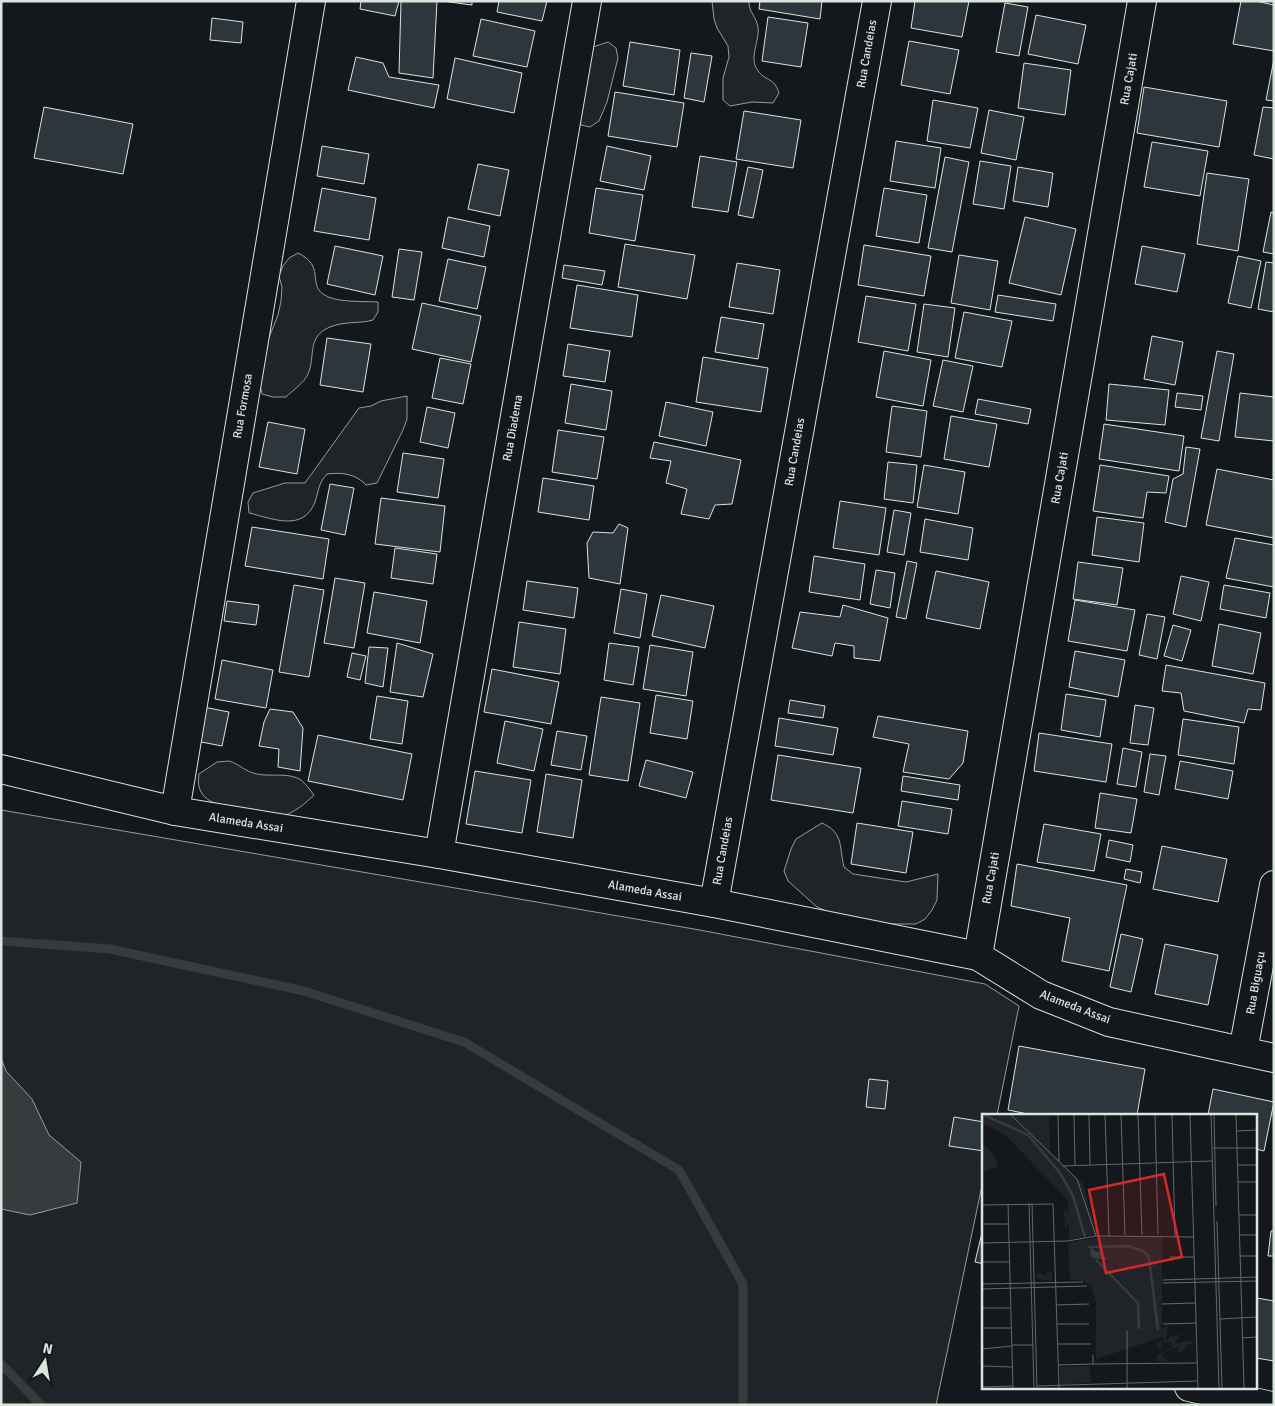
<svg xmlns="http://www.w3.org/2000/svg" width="1275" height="1406" font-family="Signika,sans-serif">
	<rect width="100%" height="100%" fill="#14181c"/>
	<g fill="#202428" stroke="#939e99">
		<path d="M 712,1 L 749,1 C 748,11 757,18 758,27 C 760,41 748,58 758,71 C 767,82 774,77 779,93 L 773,103 L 752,102 L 730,106 L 723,100 L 723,78 L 729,57 L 728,46 L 717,28 L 714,19 Z"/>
		<path d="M 608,42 L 616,48 L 618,58 L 607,102 L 599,121 L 590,127 L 581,125 C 576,114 575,97 579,85 C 582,72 591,61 593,47 Z"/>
		<path d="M 298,253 C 325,266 308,283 323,294 C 334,303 363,301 378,302 L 378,312 L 373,320 C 359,324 344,321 330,327 C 306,337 316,356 308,374 C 304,383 293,390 286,397 L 273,397 L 262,394 L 259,380 L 266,345 L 278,315 L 281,301 L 282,287 L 279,276 L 283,266 L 289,258 Z"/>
		<path d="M 407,396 L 407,419 L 403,430 L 377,483 L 366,485 C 356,474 342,472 327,474 C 318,484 319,490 315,502 C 303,533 271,518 249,513 L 248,502 L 253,493 L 285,483 L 305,483 L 359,408 L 371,406 L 381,401 Z"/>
		<path d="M 229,761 C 239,764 246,772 257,774 C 270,777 289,772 301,780 C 305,783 310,790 314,795 C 306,803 293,814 281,816 C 273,817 262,813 254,811 C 230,807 193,807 199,774 L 217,762 Z"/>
		<path d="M 1,810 L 694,929 L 985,984 L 1019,1006 L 997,1115 L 984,1115 L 984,1176 L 936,1405 L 1,1405 Z"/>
		<path d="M 822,823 C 844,833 839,847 844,867 L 853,874 L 906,882 L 938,874 L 937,900 L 932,910 L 925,919 L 916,924 L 882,924 L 838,916 L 817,907 L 788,881 L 784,871 L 791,849 L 796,839 Z"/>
	</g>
	<path fill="#363b3e" stroke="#939e99" d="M 1,1058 L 6,1071 L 32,1099 L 49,1135 L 81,1162 L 77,1203 L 30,1215 L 1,1209 Z"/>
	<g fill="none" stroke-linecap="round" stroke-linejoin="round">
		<g stroke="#363b3e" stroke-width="9">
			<path d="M 1,941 L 110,949 L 304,991 L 464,1042 L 679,1170 L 743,1284 L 743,1405"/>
			<path d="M 1,1364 L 41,1405"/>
		</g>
	</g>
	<g fill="#2c363c" stroke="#d8e6dc">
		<path d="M 361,1 L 399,1 L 395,16 L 360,9 Z"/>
		<path d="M 401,1 L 437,1 L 433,78 L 399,73 Z"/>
		<path d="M 442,1 L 472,1 L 472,5 Z"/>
		<path d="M 499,1 L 547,1 L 542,21 L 497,12 Z"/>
		<path d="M 760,1 L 822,1 L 820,19 L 759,9 Z"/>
		<path d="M 915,1 L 969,1 L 962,37 L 911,28 Z"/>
		<path d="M 1241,1 L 1256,1 L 1274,5 L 1274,51 L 1233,44 Z"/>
		<path d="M 1005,3 L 1028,7 L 1019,56 L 996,52 Z"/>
		<path d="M 1036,15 L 1086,25 L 1078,64 L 1028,54 Z"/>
		<path d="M 768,17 L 808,23 L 801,67 L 762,61 Z"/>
		<path d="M 212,18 L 243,22 L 241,43 L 210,40 Z"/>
		<path d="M 481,19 L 535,31 L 527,67 L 473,56 Z"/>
		<path d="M 909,41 L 959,50 L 950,94 L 901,85 Z"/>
		<path d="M 630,42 L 680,50 L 674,95 L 623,86 Z"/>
		<path d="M 691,53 L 712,56 L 704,102 L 684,98 Z"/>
		<path d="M 356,57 L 383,63 L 389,77 L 439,85 L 434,108 L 348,90 Z"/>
		<path d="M 455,58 L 522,73 L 514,113 L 447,99 Z"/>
		<path d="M 1274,59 L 1274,101 L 1266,100 Z"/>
		<path d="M 1024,63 L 1071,70 L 1065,115 L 1018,108 Z"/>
		<path d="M 1144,87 L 1227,101 L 1219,147 L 1137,133 Z"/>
		<path d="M 615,92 L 684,103 L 677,147 L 608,136 Z"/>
		<path d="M 933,100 L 978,108 L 970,148 L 927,141 Z"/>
		<path d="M 44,107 L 133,124 L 123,174 L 34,158 Z"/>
		<path d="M 1263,107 L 1274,108 L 1274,159 L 1254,155 Z"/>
		<path d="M 989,110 L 1024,117 L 1016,160 L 981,153 Z"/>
		<path d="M 744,111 L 801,120 L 793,168 L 736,159 Z"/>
		<path d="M 896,141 L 941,148 L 935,188 L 890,181 Z"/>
		<path d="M 1152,142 L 1208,151 L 1200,196 L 1144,187 Z"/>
		<path d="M 322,146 L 369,154 L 364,184 L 317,176 Z"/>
		<path d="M 607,146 L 651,156 L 644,190 L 600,181 Z"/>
		<path d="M 700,156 L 737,162 L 728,212 L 692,207 Z"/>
		<path d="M 945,157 L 969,162 L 952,252 L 928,248 Z"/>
		<path d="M 980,161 L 1011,166 L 1004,209 L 973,204 Z"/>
		<path d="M 478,164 L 509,170 L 500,216 L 468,209 Z"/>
		<path d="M 748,167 L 763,170 L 753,218 L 738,215 Z"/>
		<path d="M 1018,167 L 1053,173 L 1048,207 L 1013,201 Z"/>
		<path d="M 1207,173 L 1249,179 L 1238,251 L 1197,244 Z"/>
		<path d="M 322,188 L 376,198 L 369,240 L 314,231 Z"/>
		<path d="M 596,188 L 643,195 L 635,241 L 589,233 Z"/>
		<path d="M 884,188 L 927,195 L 919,243 L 876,236 Z"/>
		<path d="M 1271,212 L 1274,213 L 1274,254 L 1263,252 Z"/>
		<path d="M 448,217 L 490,226 L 484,257 L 442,248 Z"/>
		<path d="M 1025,217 L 1076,229 L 1061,295 L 1009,283 Z"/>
		<path d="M 625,244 L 695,255 L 687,299 L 618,287 Z"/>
		<path d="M 864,245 L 931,256 L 924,296 L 858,285 Z"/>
		<path d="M 335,246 L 383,256 L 375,295 L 327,284 Z"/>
		<path d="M 1142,246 L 1185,254 L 1177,292 L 1135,284 Z"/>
		<path d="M 399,249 L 422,252 L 414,300 L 392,297 Z"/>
		<path d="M 959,255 L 998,261 L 990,310 L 951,303 Z"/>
		<path d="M 1238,256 L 1261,261 L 1251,308 L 1228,303 Z"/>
		<path d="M 448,259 L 486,267 L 477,309 L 439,301 Z"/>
		<path d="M 1266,262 L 1274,263 L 1274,312 L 1258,309 Z"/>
		<path d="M 737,263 L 780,270 L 773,314 L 729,307 Z"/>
		<path d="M 564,265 L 605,271 L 602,285 L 562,278 Z"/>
		<path d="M 577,285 L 638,295 L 632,337 L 570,328 Z"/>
		<path d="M 998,295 L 1056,304 L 1053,321 L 995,312 Z"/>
		<path d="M 866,296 L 916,304 L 908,351 L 858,342 Z"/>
		<path d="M 422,303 L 481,316 L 471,362 L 412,349 Z"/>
		<path d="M 924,304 L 955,308 L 948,357 L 917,352 Z"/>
		<path d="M 964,312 L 1012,321 L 1002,367 L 955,358 Z"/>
		<path d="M 721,317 L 764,324 L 758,359 L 715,352 Z"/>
		<path d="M 1152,336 L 1183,342 L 1175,385 L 1144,379 Z"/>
		<path d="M 327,338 L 371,344 L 363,392 L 320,385 Z"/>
		<path d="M 568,344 L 610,351 L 605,382 L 563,376 Z"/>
		<path d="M 884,351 L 931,360 L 923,406 L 876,397 Z"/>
		<path d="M 1217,351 L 1234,354 L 1219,441 L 1201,438 Z"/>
		<path d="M 703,357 L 768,368 L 761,412 L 696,402 Z"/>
		<path d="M 440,358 L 471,364 L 463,404 L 432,398 Z"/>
		<path d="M 943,360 L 973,366 L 963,412 L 933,406 Z"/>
		<path d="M 571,384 L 612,391 L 606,430 L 565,423 Z"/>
		<path d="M 1109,384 L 1169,390 L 1165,425 L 1106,420 Z"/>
		<path d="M 1177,393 L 1203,396 L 1201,410 L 1175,407 Z"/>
		<path d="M 1240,393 L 1274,397 L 1274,441 L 1235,437 Z"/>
		<path d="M 978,399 L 1031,409 L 1028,424 L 975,414 Z"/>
		<path d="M 666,402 L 713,412 L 706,446 L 659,436 Z"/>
		<path d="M 892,406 L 927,411 L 921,457 L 886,452 Z"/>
		<path d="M 427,407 L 455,413 L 448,448 L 420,442 Z"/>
		<path d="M 951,416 L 997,424 L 989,467 L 944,459 Z"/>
		<path d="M 268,422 L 305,429 L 297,474 L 259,467 Z"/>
		<path d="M 1104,424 L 1184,436 L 1179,471 L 1099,459 Z"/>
		<path d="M 558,430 L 604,437 L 597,479 L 552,472 Z"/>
		<path d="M 654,442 L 741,460 L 732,504 L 715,505 L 709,519 L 681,514 L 687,489 L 666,483 L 671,461 L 650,458 Z"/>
		<path d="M 1186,447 L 1200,449 L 1186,527 L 1165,522 L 1173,479 L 1183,474 Z"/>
		<path d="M 403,453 L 444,459 L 438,498 L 397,492 Z"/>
		<path d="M 888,462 L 917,465 L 913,503 L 884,499 Z"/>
		<path d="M 924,465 L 965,472 L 958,514 L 917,507 Z"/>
		<path d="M 1100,465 L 1169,476 L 1166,493 L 1147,492 L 1143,518 L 1093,511 Z"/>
		<path d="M 1217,469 L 1274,480 L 1274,538 L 1206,525 Z"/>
		<path d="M 543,478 L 594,486 L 589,520 L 538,512 Z"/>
		<path d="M 330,484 L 354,488 L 345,535 L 321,530 Z"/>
		<path d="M 381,498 L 445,506 L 440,552 L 375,544 Z"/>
		<path d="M 840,501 L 886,508 L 879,555 L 833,548 Z"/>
		<path d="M 894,510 L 911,513 L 904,555 L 887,552 Z"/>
		<path d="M 1097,517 L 1144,523 L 1139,562 L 1092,555 Z"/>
		<path d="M 925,519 L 973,528 L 968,560 L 920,552 Z"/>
		<path d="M 619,524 L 628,528 L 620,584 L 589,578 L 587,543 L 593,532 L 613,533 Z"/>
		<path d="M 252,527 L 329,539 L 323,579 L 245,566 Z"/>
		<path d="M 1235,538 L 1274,545 L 1274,587 L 1226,578 Z"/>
		<path d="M 395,548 L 437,554 L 433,584 L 391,578 Z"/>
		<path d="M 814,556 L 865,564 L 860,600 L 809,592 Z"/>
		<path d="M 907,561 L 917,563 L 906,619 L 896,617 Z"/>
		<path d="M 1078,562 L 1123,568 L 1117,605 L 1073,599 Z"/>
		<path d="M 876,570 L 895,573 L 890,608 L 870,604 Z"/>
		<path d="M 936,571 L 989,582 L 980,629 L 926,618 Z"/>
		<path d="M 1181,576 L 1209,582 L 1201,621 L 1173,614 Z"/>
		<path d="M 335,578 L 365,583 L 354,648 L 324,643 Z"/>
		<path d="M 527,581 L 578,588 L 574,618 L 523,610 Z"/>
		<path d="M 294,585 L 324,590 L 309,677 L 279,672 Z"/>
		<path d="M 1224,585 L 1270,593 L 1266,618 L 1220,609 Z"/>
		<path d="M 621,589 L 647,594 L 640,638 L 614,633 Z"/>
		<path d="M 374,592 L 427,601 L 420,643 L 367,633 Z"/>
		<path d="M 661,595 L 714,606 L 705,648 L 652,636 Z"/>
		<path d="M 1075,600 L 1135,610 L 1127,651 L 1068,641 Z"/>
		<path d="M 227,601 L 259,605 L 256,625 L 224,621 Z"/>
		<path d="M 843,605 L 888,618 L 880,661 L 854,658 L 854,646 L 835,643 L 832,656 L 792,648 L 800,612 L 840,617 Z"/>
		<path d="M 1147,614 L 1165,617 L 1157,659 L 1139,655 Z"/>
		<path d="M 519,622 L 566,629 L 560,674 L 513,667 Z"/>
		<path d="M 1219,624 L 1261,633 L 1253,674 L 1212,666 Z"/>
		<path d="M 1173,625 L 1191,630 L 1182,661 L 1164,656 Z"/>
		<path d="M 397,643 L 433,654 L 423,697 L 390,692 Z"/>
		<path d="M 609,643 L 639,647 L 633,685 L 604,680 Z"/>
		<path d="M 650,645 L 693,652 L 686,696 L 643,689 Z"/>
		<path d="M 369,647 L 388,648 L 383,687 L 365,683 Z"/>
		<path d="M 1075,651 L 1125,660 L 1118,697 L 1069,687 Z"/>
		<path d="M 352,653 L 366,656 L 360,680 L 347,677 Z"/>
		<path d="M 222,660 L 273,670 L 266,708 L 215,699 Z"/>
		<path d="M 1166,665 L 1265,683 L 1261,710 L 1248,709 L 1244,723 L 1184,711 L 1181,693 L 1162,691 Z"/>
		<path d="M 492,669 L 559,682 L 551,724 L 484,712 Z"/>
		<path d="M 1066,694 L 1106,700 L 1100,737 L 1061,730 Z"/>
		<path d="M 656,695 L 693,701 L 687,739 L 650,733 Z"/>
		<path d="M 377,696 L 408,701 L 402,744 L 370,739 Z"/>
		<path d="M 601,697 L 640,703 L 628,781 L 589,775 Z"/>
		<path d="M 790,700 L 825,706 L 823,718 L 788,713 Z"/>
		<path d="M 1135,705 L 1154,708 L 1148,745 L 1130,743 Z"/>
		<path d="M 198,706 L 229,712 L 222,746 L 191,740 Z"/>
		<path d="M 270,709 L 293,712 L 303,728 L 300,771 L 278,767 L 279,749 L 259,746 L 264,722 Z"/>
		<path d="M 878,716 L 968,731 L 963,763 L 949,779 L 903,772 L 909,744 L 873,737 Z"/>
		<path d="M 779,718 L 838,728 L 833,755 L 775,746 Z"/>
		<path d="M 1183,719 L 1239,727 L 1234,764 L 1178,755 Z"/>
		<path d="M 505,721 L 543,729 L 534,771 L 497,763 Z"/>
		<path d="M 557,731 L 587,736 L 581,770 L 551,765 Z"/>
		<path d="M 1039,733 L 1112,744 L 1106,782 L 1034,771 Z"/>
		<path d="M 318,735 L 412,754 L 403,800 L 308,781 Z"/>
		<path d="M 1123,748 L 1142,752 L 1136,787 L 1117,784 Z"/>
		<path d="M 1150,754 L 1166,756 L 1159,795 L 1144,792 Z"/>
		<path d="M 778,755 L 861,768 L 853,813 L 771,800 Z"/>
		<path d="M 646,760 L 693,772 L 686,798 L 639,786 Z"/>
		<path d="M 1180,761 L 1233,771 L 1228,799 L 1175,789 Z"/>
		<path d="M 475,771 L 531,780 L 522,833 L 466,824 Z"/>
		<path d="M 546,774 L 582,780 L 573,838 L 537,832 Z"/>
		<path d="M 903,776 L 960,785 L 958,800 L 901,791 Z"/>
		<path d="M 1100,793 L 1137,799 L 1131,833 L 1095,828 Z"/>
		<path d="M 902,801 L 952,809 L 948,834 L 898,826 Z"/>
		<path d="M 857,823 L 913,832 L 906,873 L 851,864 Z"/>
		<path d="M 1044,824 L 1101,834 L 1094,871 L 1037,862 Z"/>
		<path d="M 1109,840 L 1133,845 L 1130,862 L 1106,857 Z"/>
		<path d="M 1162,846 L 1227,859 L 1218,902 L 1153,889 Z"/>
		<path d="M 1017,864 L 1127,885 L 1109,971 L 1062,961 L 1070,918 L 1011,906 Z"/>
		<path d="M 1126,869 L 1142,872 L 1140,883 L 1124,879 Z"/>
		<path d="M 1121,934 L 1143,939 L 1131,992 L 1110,987 Z"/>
		<path d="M 1165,944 L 1218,955 L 1208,1005 L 1155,994 Z"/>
		<path d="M 1019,1046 L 1145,1069 L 1137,1115 L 1033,1115 L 1008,1110 Z"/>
		<path d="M 869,1079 L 888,1081 L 885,1109 L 866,1107 Z"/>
		<path d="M 1213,1089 L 1274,1102 L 1264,1151 L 1256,1149 L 1256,1115 L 1208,1115 Z"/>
		<path d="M 954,1117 L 984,1122 L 984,1151 L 949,1146 Z"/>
		<path d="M 984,1224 L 984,1264 L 975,1262 Z"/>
		<path d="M 1271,1231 L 1274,1231 L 1274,1256 L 1268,1256 Z"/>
		<path d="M 1257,1298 L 1274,1301 L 1274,1361 L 1256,1358 Z"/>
	</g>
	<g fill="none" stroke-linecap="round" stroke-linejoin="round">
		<defs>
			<g id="minor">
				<path d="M 1,769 L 175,811 L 439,854 L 714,903 L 978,956 L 1041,995 L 1109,1022 L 1274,1058"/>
				<path d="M 175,811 L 311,1"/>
				<path d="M 439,854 L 587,1"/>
				<path d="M 714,903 L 877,1"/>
				<path d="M 978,956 L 1142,1"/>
				<path d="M 1243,1051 L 1274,885"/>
				<path d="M 1189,1387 L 1267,1405"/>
			</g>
		</defs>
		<use href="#minor" stroke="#d8e6dc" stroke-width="30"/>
		<use href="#minor" stroke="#14181c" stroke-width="28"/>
	</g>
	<g text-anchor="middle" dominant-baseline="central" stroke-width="4" stroke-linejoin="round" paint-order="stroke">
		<g font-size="12" fill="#d8e6dc" stroke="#14181c">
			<text transform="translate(867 54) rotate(-80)">Rua Candeias</text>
			<text transform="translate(1129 79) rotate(-80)">Rua Cajati</text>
			<text transform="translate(243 406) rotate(-80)">Rua Formosa</text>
			<text transform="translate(513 428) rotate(-80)">Rua Diadema</text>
			<text transform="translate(795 452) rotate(-80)">Rua Candeias</text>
			<text transform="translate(1060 478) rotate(-80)">Rua Cajati</text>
			<text transform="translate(246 823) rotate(9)">Alameda Assai</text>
			<text transform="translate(723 851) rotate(-80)">Rua Candeias</text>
			<text transform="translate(991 878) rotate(-80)">Rua Cajati</text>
			<text transform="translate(645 891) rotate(10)">Alameda Assai</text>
			<text transform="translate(1256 983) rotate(-80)">Rua Biguaçu</text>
			<text transform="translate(1075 1007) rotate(21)">Alameda Assai</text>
		</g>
	</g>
	<g transform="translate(982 1114)">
		<rect width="275" height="275" fill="#14181c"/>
		<path d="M 0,1 L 67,1 L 68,37 L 101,70 L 115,120 L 87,126 L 87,110 L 83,113 L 82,97 L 85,93 L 87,105 L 86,86 L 23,21 L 0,9 ZM 0,28 L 16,47 L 15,53 L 2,58 ZM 180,123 L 180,216 L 186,211 L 184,227 L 191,220 L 192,225 L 193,221 L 198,221 L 192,230 L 208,226 L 214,231 L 206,230 L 199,239 L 196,238 L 196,233 L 183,237 L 180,241 L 187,248 L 175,247 L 175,241 L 190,233 L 189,228 L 181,229 L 178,237 L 175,229 L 182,227 L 180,219 L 180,223 L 114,245 L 114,189 L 110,174 L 102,167 L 88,166 L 86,129 L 114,124 ZM 56,158 L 64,163 L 65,159 L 70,158 L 70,167 L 54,165 ZM 108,252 L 109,269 L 78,270 L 78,253 Z" fill="#202428"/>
		<path d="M 109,133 L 114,138 L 119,137 L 126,146 L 111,144 L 108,140 Z" fill="#363b3e"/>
		<path fill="none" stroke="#363b3e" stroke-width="2.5" d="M 2,1 L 46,21 L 78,59 L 91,82 L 103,123M 106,133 L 147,132 L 161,137 L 167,143 L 176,216M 114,146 L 156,189 L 157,215"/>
		<path fill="none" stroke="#626a69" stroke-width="1" d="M 29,1 L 95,65 L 114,122M 76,1 L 77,47M 92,1 L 93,51M 107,1 L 108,51M 123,1 L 127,122M 139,1 L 143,121M 156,1 L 160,121M 173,1 L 176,120M 190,1 L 193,123M 208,1 L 216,274M 229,1 L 237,274M 232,1 L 234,92M 254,1 L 262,274M 254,17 L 275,16M 231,34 L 275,34M 255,51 L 275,51M 81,52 L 230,47M 256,68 L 275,68M 47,89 L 52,274M 26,90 L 31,274M 50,90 L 55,274M 0,91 L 71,90 L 77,274M 257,101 L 275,101M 235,107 L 240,274M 0,110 L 26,110M 257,121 L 275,121M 0,129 L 86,127 L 114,122 L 211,123M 258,142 L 275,142M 188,143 L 212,143M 0,148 L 27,148M 181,166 L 275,163M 181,169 L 275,167M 0,170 L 101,168M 0,175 L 105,172M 180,190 L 213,189M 74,191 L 107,190M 0,194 L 28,194M 238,205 L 275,203M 75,210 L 107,210M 181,210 L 214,209M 0,214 L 29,214M 145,217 L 145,274M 260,224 L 275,223M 75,230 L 109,230M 30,231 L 51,231M 0,235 L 30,232M 111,241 L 111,250 L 215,249M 76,251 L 111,250M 0,252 L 30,253M 55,272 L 215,267M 0,273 L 31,272"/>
		<path fill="#d62828" fill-opacity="0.15" stroke="#d62828" stroke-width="2.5" d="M 182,60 L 200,143 L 124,159 L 107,76 Z"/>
		<rect width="275" height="275" fill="none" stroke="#d8e6dc" stroke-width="2.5"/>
	</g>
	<rect width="1275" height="1406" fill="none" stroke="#d8e6dc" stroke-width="5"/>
	<g transform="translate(45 1361) rotate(12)" stroke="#14181c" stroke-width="4" paint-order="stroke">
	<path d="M0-4L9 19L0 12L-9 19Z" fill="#d8e6dc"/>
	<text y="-8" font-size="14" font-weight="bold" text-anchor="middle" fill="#d8e6dc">N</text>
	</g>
</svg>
